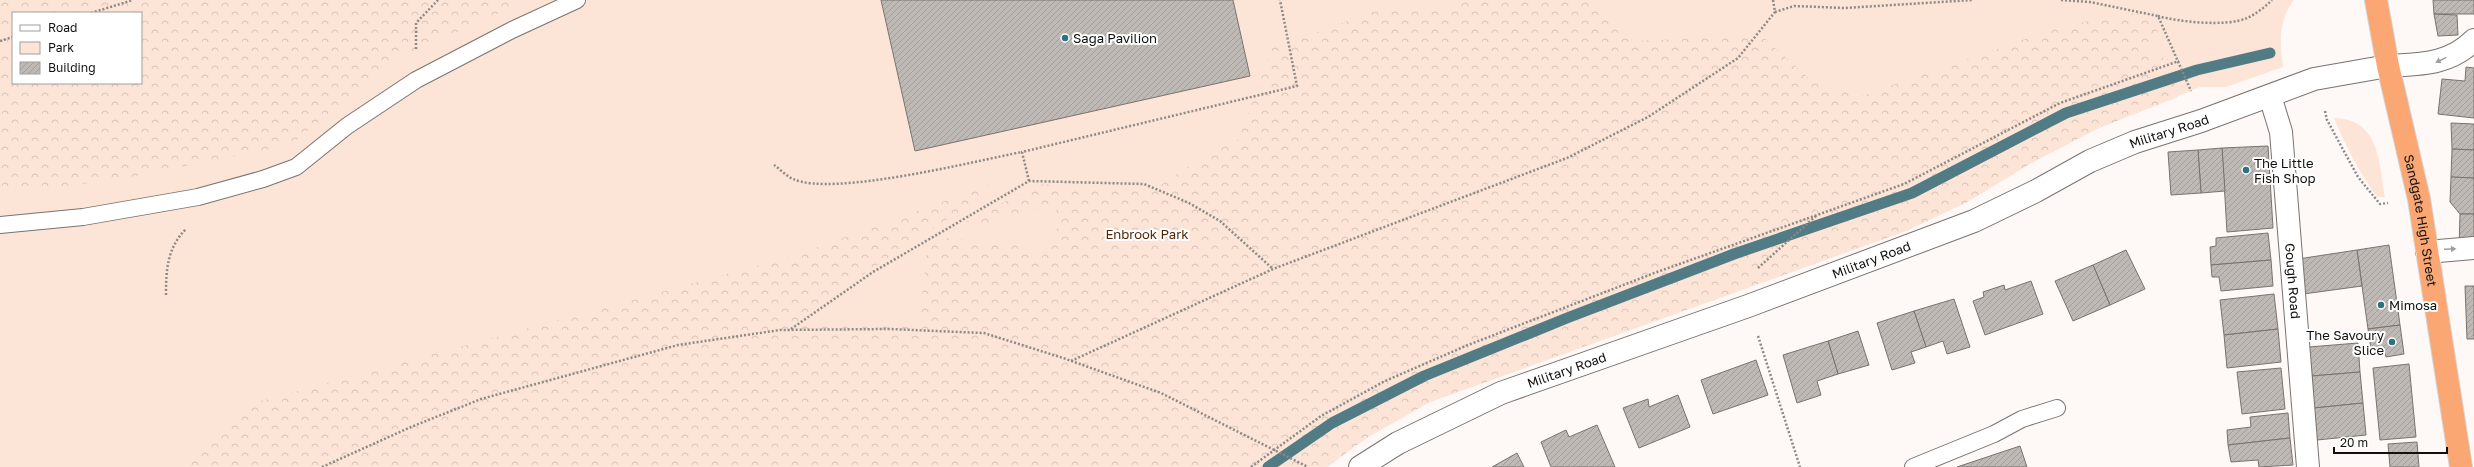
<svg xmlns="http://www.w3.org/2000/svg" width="2474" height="467" font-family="'Golos Text',sans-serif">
	<defs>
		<pattern id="forest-crowns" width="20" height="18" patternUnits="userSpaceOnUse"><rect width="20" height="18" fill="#fce5d7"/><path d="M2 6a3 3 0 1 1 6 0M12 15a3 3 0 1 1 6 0" fill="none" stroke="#d7c3b7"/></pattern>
		<pattern id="building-hatch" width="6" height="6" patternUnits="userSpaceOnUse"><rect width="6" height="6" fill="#bfb9b5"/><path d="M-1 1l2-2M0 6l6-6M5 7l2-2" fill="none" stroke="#a39e9a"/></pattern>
	</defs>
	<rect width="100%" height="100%" fill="#fef9f6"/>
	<g fill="#fce5d7" fill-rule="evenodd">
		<path d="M 0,0 L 2294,0 C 2278,20 2280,44 2283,67 L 2226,87 L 2200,87 L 2099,128 L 2035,161 L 1967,202 L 1906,231 L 1430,402 L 1368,437 L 1327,467 L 0,467 ZM 13,13 L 141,13 L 141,83 L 13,83 Z"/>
		<path d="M 2334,118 C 2380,119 2379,163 2385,197 L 2377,197 C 2359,172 2346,146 2334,118 Z"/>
	</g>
	<g fill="url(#forest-crowns)" fill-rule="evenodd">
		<path d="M 0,0 L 530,0 L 396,59 L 290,145 L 116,180 L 0,193 ZM 13,13 L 141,13 L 141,83 L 13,83 Z"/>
		<path d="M 1465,0 L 1585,0 L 1631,41 L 1762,36 L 1812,81 L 1861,96 L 2066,25 L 2141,12 L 2158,32 L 2148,44 L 2153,55 L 2168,59 L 2178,97 L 2099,128 L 2035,161 L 1967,202 L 1906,231 L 1430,402 L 1368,437 L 1327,467 L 177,467 L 254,403 L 790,257 L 1014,176 L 865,273 L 827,301 L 804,324 L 919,327 L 927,249 L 945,238 L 1025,245 L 1043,256 L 1057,230 L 1056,204 L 977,225 L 964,223 L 1038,184 L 1151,192 L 1209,152 L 1238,140 L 1272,48 L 1373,12 L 1447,8 Z"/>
	</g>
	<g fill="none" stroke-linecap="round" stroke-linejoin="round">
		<path stroke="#527c85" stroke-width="11" d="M 1268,467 L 1332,423 L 1424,376 L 1567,318 L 1734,254 L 1912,193 L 2066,113 L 2197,70 L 2270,53"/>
	</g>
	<g fill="url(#building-hatch)" stroke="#797370">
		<path d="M 881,0 L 1233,0 L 1250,76 L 915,151 Z"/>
		<path d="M 2433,0 L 2474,0 L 2474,14 L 2434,14 Z"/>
		<path d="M 2434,14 L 2457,15 L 2458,35 L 2438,36 Z"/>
		<path d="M 2466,67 L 2474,68 L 2474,118 L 2438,114 L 2442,79 L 2465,81 Z"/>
		<path d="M 2451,123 L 2474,124 L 2474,150 L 2452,149 Z"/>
		<path d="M 2268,146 L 2273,228 L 2227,232 L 2222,148 Z"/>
		<path d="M 2222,148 L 2225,191 L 2201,193 L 2198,150 Z"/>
		<path d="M 2452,149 L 2474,150 L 2474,178 L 2451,177 Z"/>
		<path d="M 2198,150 L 2201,193 L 2171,195 L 2168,152 Z"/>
		<path d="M 2451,177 L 2474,178 L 2474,214 L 2460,214 L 2450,202 Z"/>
		<path d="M 2460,214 L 2474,214 L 2474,250 L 2459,249 Z"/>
		<path d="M 2268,233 L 2271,260 L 2211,265 L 2210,247 L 2216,246 L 2216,238 Z"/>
		<path d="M 2389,245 L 2400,325 L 2368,329 L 2357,250 Z"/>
		<path d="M 2126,250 L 2145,289 L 2110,305 L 2093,265 Z"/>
		<path d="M 2357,250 L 2362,286 L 2303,294 L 2298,259 Z"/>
		<path d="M 2271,260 L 2273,286 L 2221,291 L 2219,277 L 2212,277 L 2211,265 Z"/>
		<path d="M 2093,265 L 2110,305 L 2073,321 L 2055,281 Z"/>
		<path d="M 2031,281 L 2043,314 L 1985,335 L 1973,301 L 1984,297 L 1983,292 L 2004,285 L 2005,290 Z"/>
		<path d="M 2465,286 L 2474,286 L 2474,339 L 2467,339 Z"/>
		<path d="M 2274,294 L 2278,329 L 2224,335 L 2220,300 Z"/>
		<path d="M 1954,299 L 1970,347 L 1947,354 L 1943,341 L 1926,347 L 1914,311 Z"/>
		<path d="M 1914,311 L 1926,347 L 1911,352 L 1915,363 L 1892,370 L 1877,323 Z"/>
		<path d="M 2400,325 L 2404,354 L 2386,357 L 2384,347 L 2371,349 L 2368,329 Z"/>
		<path d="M 2278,329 L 2281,362 L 2227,368 L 2224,335 Z"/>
		<path d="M 1858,331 L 1869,365 L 1838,374 L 1828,341 Z"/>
		<path d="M 1828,341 L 1838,374 L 1817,381 L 1821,395 L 1797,403 L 1783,355 Z"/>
		<path d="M 2358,343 L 2360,372 L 2312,376 L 2309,347 Z"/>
		<path d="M 1756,360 L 1768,395 L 1713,414 L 1701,380 Z"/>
		<path d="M 2409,364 L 2416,437 L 2380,440 L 2373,368 Z"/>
		<path d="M 2281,368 L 2285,409 L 2242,414 L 2237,372 Z"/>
		<path d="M 2360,372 L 2363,403 L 2314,408 L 2312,376 Z"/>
		<path d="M 1678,395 L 1690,427 L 1639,448 L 1623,408 L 1648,399 L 1649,407 Z"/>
		<path d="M 2363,403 L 2366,435 L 2317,440 L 2314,408 Z"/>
		<path d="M 2288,413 L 2290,438 L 2228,445 L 2227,430 L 2251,427 L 2250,417 Z"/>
		<path d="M 1597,425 L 1615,467 L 1551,467 L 1541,442 L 1566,430 L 1569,437 Z"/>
		<path d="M 2290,438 L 2293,465 L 2259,467 L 2258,460 L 2231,462 L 2228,445 Z"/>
		<path d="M 2417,442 L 2419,467 L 2390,467 L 2388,444 Z"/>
		<path d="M 2020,446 L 2027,467 L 1957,467 Z"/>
		<path d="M 1517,453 L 1524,467 L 1492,467 Z"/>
	</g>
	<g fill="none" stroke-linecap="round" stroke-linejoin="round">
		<defs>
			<g id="lane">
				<path d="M 0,225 L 83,217 L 198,197 L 263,179 L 296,167 L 347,126 L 416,80 L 512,30 L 577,0"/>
				<path d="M 1913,467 L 1994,434 L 2022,419 L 2057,408"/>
			</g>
			<g id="street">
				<path d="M 2388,66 C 2420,64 2449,65 2474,40"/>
				<path id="s1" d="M 2270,96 L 2281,132 L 2308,467"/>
				<path d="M 2427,252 L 2474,248"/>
			</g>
			<g id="secondary">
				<path id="s2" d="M 1360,467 L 1398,443 L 1501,393 L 1748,306 L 1974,221 L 2036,191 L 2090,161 L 2135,142 L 2201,121 L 2314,79 L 2388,66"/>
			</g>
			<g id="highway">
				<path id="s3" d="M 2376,0 L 2388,66 L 2419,199 L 2461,467"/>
			</g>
		</defs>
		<use href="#lane" stroke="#797370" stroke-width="18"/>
		<use href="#street" stroke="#797370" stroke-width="24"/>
		<use href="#secondary" stroke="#797370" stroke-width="24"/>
		<use href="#highway" stroke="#d4d4d4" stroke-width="24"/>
		<g stroke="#8c8986" stroke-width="2.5" stroke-dasharray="2 2" stroke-linecap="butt">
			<path d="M 1773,0 L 1775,12 L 1794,6 L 1845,8 L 1973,0"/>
			<path d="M 2061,0 L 2090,2 L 2158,16 L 2191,91"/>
			<path d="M 91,13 L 133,0"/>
			<path d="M 2158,16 C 2179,22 2227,27 2247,18 C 2256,14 2265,7 2272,0"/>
			<path d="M 0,41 L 13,37"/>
			<path d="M 416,49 L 416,23 L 438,0"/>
			<path d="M 2325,111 L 2327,120 L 2358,177 L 2380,204 L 2388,203"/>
			<path d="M 774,165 C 780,169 786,176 793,179 C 833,197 975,161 1022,152"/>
			<path d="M 1029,181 L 1022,152 L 1297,86 L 1280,0"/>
			<path d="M 1758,268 L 1817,215"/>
			<path d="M 166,295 C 166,270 167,248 186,229"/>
			<path d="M 791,329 L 873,272 L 1029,181 L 1144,184 L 1189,203 L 1220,221 L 1273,269"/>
			<path d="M 1758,336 L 1800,467"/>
			<path d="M 1071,361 L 1273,269 L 1567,158 L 1648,117 L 1738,58 L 1775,12"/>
			<path d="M 322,467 L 411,427 L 481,399 L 678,345 L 780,330 L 889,329 L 984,333 L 1063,358 L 1161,393 L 1308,467"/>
			<path d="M 1251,467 L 1321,416 L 1385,381 L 1468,345 L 1657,272 L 1904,184 L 2060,103 L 2179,61"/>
		</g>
		<use href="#lane" stroke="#fff" stroke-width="16"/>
		<use href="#street" stroke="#fff" stroke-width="22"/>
		<use href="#secondary" stroke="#fff" stroke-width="22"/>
		<use href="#highway" stroke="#faa773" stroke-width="22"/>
	</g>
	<defs><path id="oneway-solid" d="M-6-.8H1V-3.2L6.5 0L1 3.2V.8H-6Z"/></defs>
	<g fill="#a09f9f">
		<use href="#oneway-solid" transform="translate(2441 60) rotate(154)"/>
		<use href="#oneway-solid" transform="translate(2450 249) rotate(-3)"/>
	</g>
	<g fill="#2d7281" stroke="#fff" stroke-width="1.5">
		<circle cx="1065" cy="38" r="4"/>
		<circle cx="2246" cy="170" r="4"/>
		<circle cx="2381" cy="305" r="4"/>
		<circle cx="2392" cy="342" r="4"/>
	</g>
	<g text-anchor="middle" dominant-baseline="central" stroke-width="4" stroke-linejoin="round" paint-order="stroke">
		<g font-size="13" fill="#12100e" stroke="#fff" text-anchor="start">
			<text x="1073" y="38">Saga Pavilion</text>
			<text x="2254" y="163">The Little<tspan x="2254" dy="15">Fish Shop</tspan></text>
			<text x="2389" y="305">Mimosa</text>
			<text x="2384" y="335" text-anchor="end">The Savoury<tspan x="2384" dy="15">Slice</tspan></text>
		</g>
		<g font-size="13" fill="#12100e" stroke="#fff">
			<text stroke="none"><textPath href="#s2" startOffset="878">Military Road</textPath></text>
			<text stroke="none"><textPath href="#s3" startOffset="225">Sandgate High Street</textPath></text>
			<text stroke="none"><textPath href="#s2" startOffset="553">Military Road</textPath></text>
			<text stroke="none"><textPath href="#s1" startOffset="187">Gough Road</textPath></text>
			<text stroke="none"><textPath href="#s2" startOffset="229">Military Road</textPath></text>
		</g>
		<g font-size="13" fill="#512605" stroke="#fff">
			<text x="1147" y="234">Enbrook Park</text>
		</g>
	</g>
	<rect x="12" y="12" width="130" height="72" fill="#ffffff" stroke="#a09f9f"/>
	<rect x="20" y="25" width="20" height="6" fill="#ffffff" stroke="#a09f9f"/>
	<text x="48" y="32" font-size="12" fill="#12100e">Road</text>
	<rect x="20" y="42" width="20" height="12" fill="#fce5d7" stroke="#a09f9f"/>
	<text x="48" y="52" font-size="12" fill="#12100e">Park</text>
	<rect x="20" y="62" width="20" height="12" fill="url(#building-hatch)" stroke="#a09f9f"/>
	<text x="48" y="72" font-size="12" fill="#12100e">Building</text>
	<path d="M2334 447v6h113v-6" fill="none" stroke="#12100e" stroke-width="2"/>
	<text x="2340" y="447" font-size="12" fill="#12100e" stroke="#ffffff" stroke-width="3" paint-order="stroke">20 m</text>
</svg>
